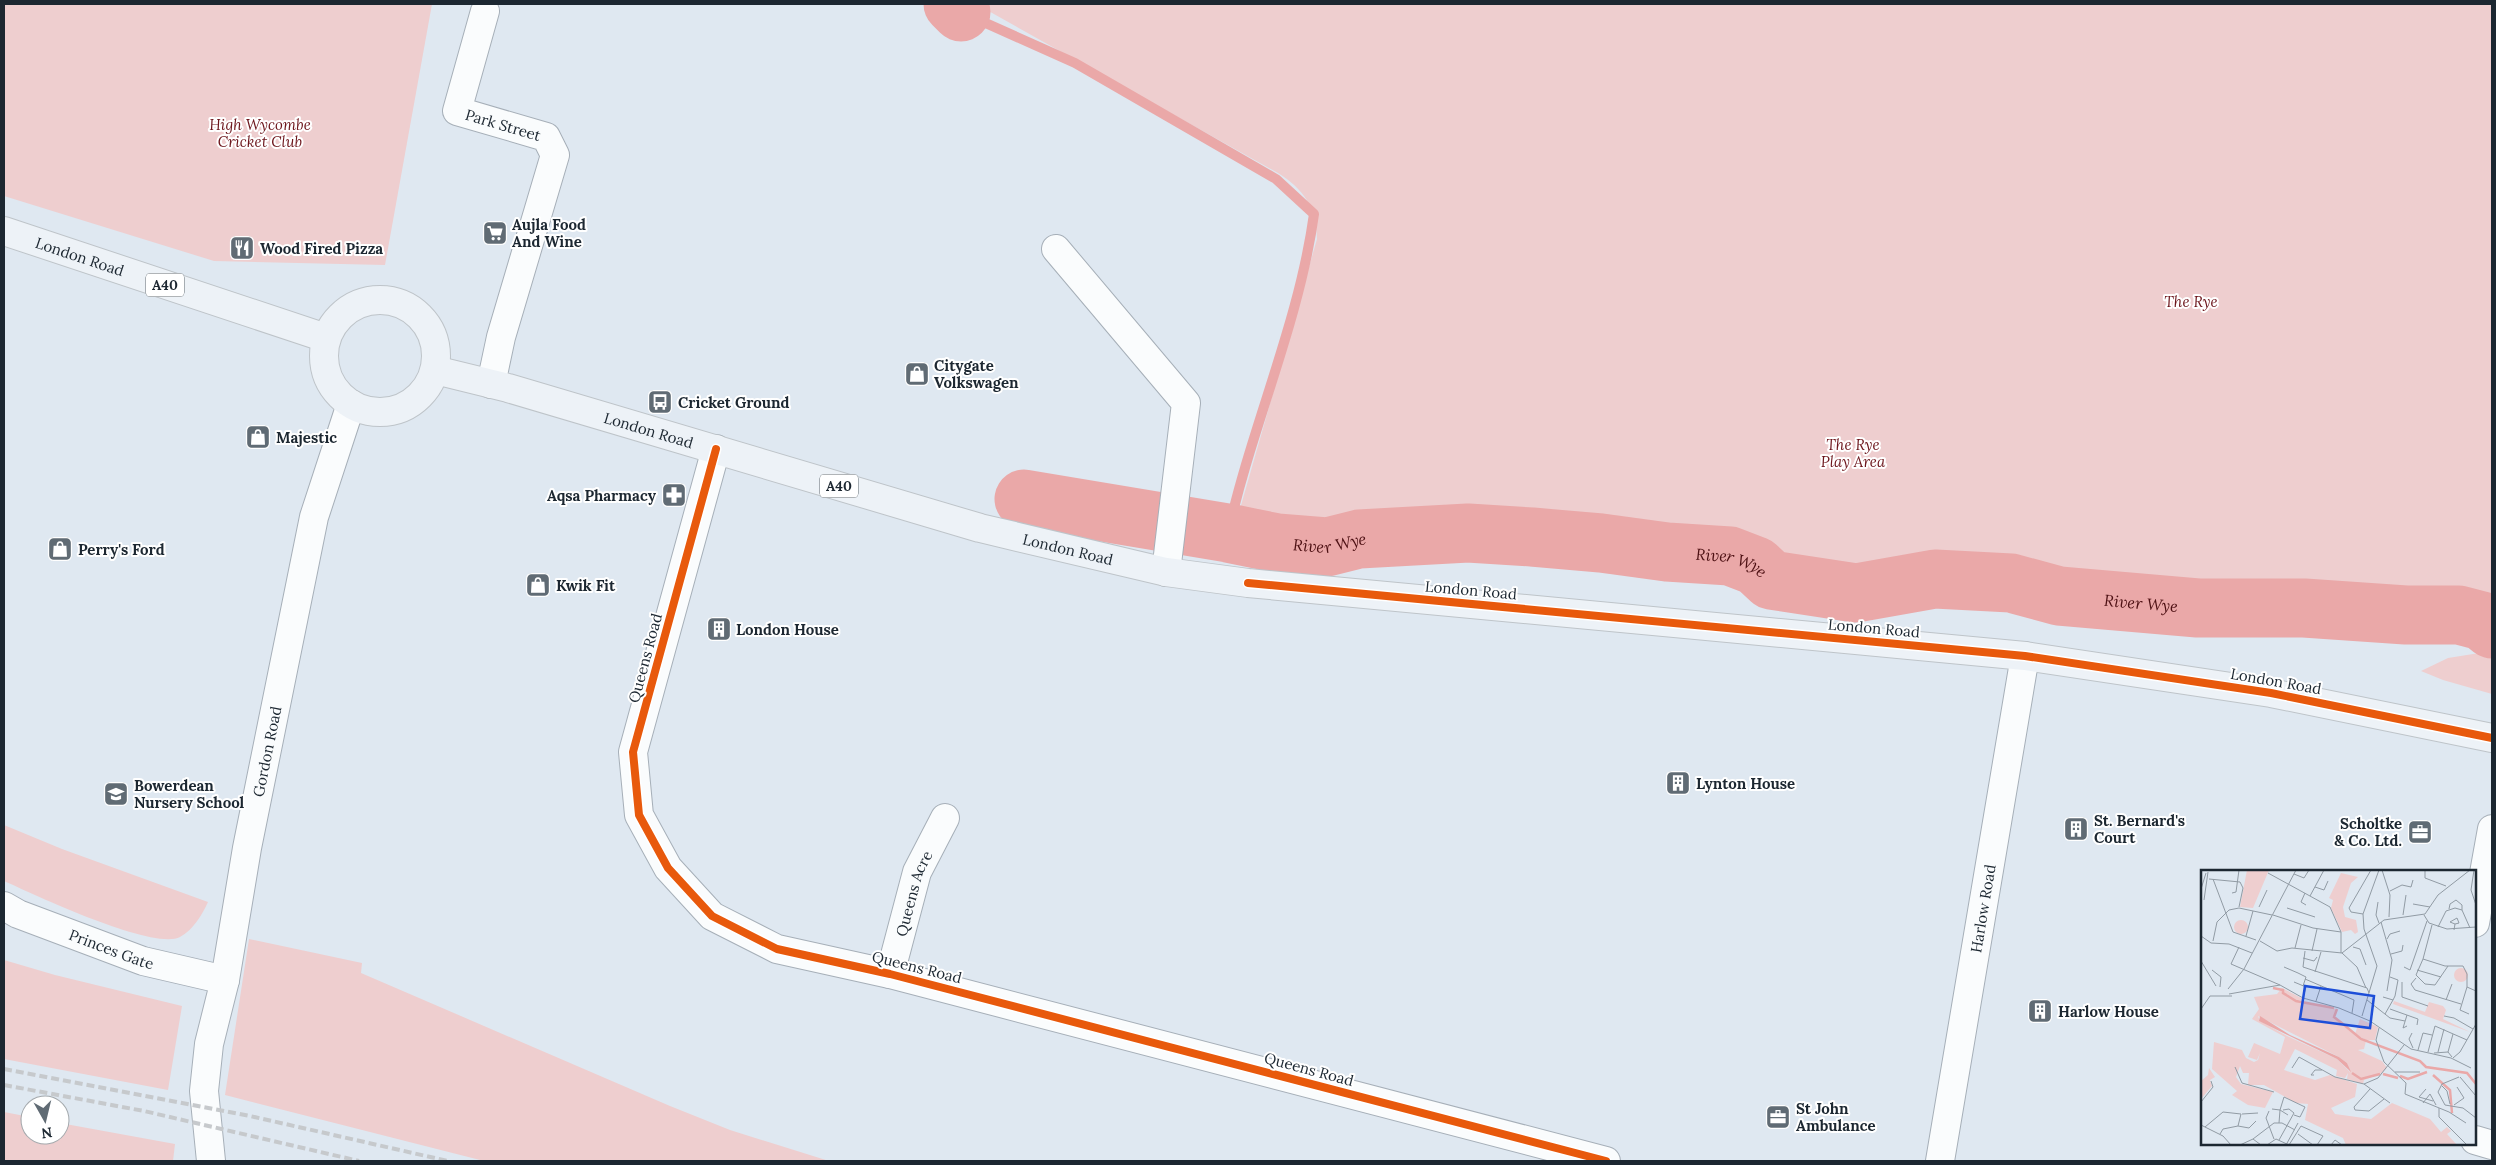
<svg xmlns="http://www.w3.org/2000/svg" width="2496" height="1165" font-family="Lora,serif">
	<rect width="100%" height="100%" fill="#dfe8f1"/>
	<g fill="#eececf">
		<path d="M 4,4 L 432,4 L 385,265 L 214,261 L 4,196 Z"/>
		<path d="M 976,4 L 2492,4 L 2492,612 L 2230,603 L 1997,585 L 1882,581 L 1813,571 L 1679,546 L 1593,536 L 1440,529 L 1377,536 L 1323,533 L 1238,516 L 1317,239 C 1317,207 1303,189 1278,173 Z"/>
		<path d="M 2492,651 L 2492,694 L 2443,680 L 2421,671 L 2448,658 Z"/>
		<path d="M 4,825 L 62,849 L 208,902 C 202,915 193,930 180,937 C 153,951 33,894 4,881 Z"/>
		<path d="M 249,939 L 362,963 L 361,973 L 670,1106 L 730,1130 L 829,1161 L 484,1161 L 225,1095 Z"/>
		<path d="M 4,960 L 55,975 L 182,1006 L 168,1090 L 4,1059 Z"/>
		<path d="M 4,1112 L 30,1117 L 30,1135 L 60,1135 L 60,1123 L 175,1144 L 173,1161 L 4,1161 Z"/>
	</g>
	<g fill="none" stroke-linecap="round" stroke-linejoin="round">
		<path stroke="#eaa8a8" stroke-width="10" d="M 961,12 L 1075,63 L 1276,179 L 1314,214 C 1299,323 1252,425 1228,533"/>
		<g stroke="#eaa8a8" stroke-width="59">
			<path d="M 953,4 L 961,12"/>
			<path id="s1" d="M 1024,499 L 1228,533 L 1277,543 L 1327,547 L 1359,539 L 1468,533 L 1532,537 L 1601,543 L 1667,552 L 1730,556 L 1756,566 L 1771,580 L 1856,593 L 1935,579 L 2011,583 L 2059,596 L 2198,608 L 2304,608 L 2406,615 L 2459,615 L 2482,621 L 2492,629"/>
		</g>
		<defs>
			<g id="minor">
				<path id="s2" d="M 485,11 L 457,111 L 546,137 L 555,155 L 501,337 L 491,384"/>
				<path d="M 1056,249 L 1186,403 L 1166,572"/>
				<path d="M 716,449 L 633,752 L 639,815 L 668,868 L 712,916 L 777,949 L 890,974 L 1606,1161"/>
				<path id="s3" d="M 4,906 L 18,914 L 143,961 L 225,980"/>
				<path d="M 2475,923 L 2492,829"/>
				<path id="s4" d="M 890,974 L 917,872 L 945,818"/>
				<path d="M 2475,1140 L 2492,1145"/>
				<path id="s5" d="M 211,1161 L 204,1091 L 209,1044 L 225,980 L 247,848 L 314,517 L 351,404"/>
				<path id="s6" d="M 1940,1161 L 2025,656"/>
			</g>
			<g id="major">
				<path id="s7" d="M 4,231 L 326,338"/>
				<circle cx="380" cy="356" r="56"/>
				<path id="s8" d="M 435,370 L 508,388 L 980,528 L 1166,572 L 1248,583 L 2025,656 L 2271,693 L 2492,738"/>
			</g>
		</defs>
		<use href="#minor" stroke="#a6afb8" stroke-width="30"/>
		<use href="#major" stroke="#bec4c9" stroke-width="30"/>
		<use href="#minor" stroke="#fafcfd" stroke-width="28"/>
		<use href="#major" stroke="#edf2f7" stroke-width="28"/>
		<g stroke="#c6c9cc" stroke-width="4" stroke-dasharray="8 4" stroke-linecap="butt">
			<path d="M 4,1069 L 250,1116 L 448,1161"/>
			<path d="M 4,1085 L 144,1111 L 359,1161"/>
		</g>
		<defs>
			<g id="cycleway">
				<path d="M 716,449 L 633,752 L 639,815 L 668,868 L 712,916 L 777,949 L 890,974 L 1606,1161"/>
				<path d="M 1248,583 L 2025,656 L 2271,693 L 2492,738"/>
			</g>
		</defs>
		<use href="#cycleway" stroke="#fff" stroke-width="11"/>
		<use href="#cycleway" stroke="#e8590c" stroke-width="8"/>
	</g>
	<defs>
		<symbol id="supermarket-square" viewBox="-11 -11 22 22"><rect x="-9" y="-9" width="18" height="18" rx="4" fill="#606b74" stroke="#fff"/><path d="M-6-5.5h2.5l.6 2H6L4.5 2H-2.5L-4.4-4H-6ZM-1.5 3.2a1.3 1.3 0 1 0 .1 0ZM3 3.2a1.3 1.3 0 1 0 .1 0Z" fill="#fff"/></symbol>
		<symbol id="restaurant-square" viewBox="-11 -11 22 22"><rect x="-9" y="-9" width="18" height="18" rx="4" fill="#606b74" stroke="#fff"/><path d="M-5-6h1v4h1v-4h1v4h1v-4h1v5L-1.5 .5V6h-2V.5L-5-1ZM5-6V6H3V1.5H1.5Q1.5-4 5-6Z" fill="#fff"/></symbol>
		<symbol id="shop-square" viewBox="-11 -11 22 22"><rect x="-9" y="-9" width="18" height="18" rx="4" fill="#606b74" stroke="#fff"/><path d="M-5-2.5h2.3a2.7 3.5 0 0 1 5.4 0H5L5.5 6h-11ZM-1.5-2.5h3a1.5 2.3 0 0 0-3 0Z" fill="#fff"/></symbol>
		<symbol id="bus-square" viewBox="-11 -11 22 22"><rect x="-9" y="-9" width="18" height="18" rx="4" fill="#606b74" stroke="#fff"/><path d="M-5-6H5V4H4V6H2V4H-2V6H-4V4H-5ZM-3.5-4V0h7V-4ZM-3.5 1.2v1.5H-2V1.2ZM2 1.2v1.5H3.5V1.2Z" fill="#fff"/></symbol>
		<symbol id="pharmacy-square" viewBox="-11 -11 22 22"><rect x="-9" y="-9" width="18" height="18" rx="4" fill="#606b74" stroke="#fff"/><path d="M-2-6h4v4h4v4h-4v4h-4v-4h-4v-4h4Z" fill="#fff"/></symbol>
		<symbol id="building-square" viewBox="-11 -11 22 22"><rect x="-9" y="-9" width="18" height="18" rx="4" fill="#606b74" stroke="#fff"/><path d="M-4-6H4V6H1V3H-1V6H-4ZM-2.5-4.3h1.7v1.8h-1.7ZM.8-4.3h1.7v1.8H.8ZM-2.5-1h1.7V.8h-1.7ZM.8-1h1.7V.8H.8Z" fill="#fff"/></symbol>
		<symbol id="school-square" viewBox="-11 -11 22 22"><rect x="-9" y="-9" width="18" height="18" rx="4" fill="#606b74" stroke="#fff"/><path d="M0-5L7-2L0 1L-7-2ZM-4 1L0 2.5L4 1V4Q0 6-4 4Z" fill="#fff"/></symbol>
		<symbol id="office-square" viewBox="-11 -11 22 22"><rect x="-9" y="-9" width="18" height="18" rx="4" fill="#606b74" stroke="#fff"/><path d="M-6-3h4V-5.5h4V-3h4V5H-6ZM-1-4.5V-3h2v-1.5ZM-6 0V1H6V0Z" fill="#fff"/></symbol>
	</defs>
	<g fill-rule="evenodd">
		<use href="#supermarket-square" x="481" y="219" width="28" height="28"/>
		<use href="#restaurant-square" x="228" y="234" width="28" height="28"/>
		<use href="#shop-square" x="903" y="360" width="28" height="28"/>
		<use href="#bus-square" x="646" y="388" width="28" height="28"/>
		<use href="#shop-square" x="244" y="423" width="28" height="28"/>
		<use href="#pharmacy-square" x="660" y="481" width="28" height="28"/>
		<use href="#shop-square" x="46" y="535" width="28" height="28"/>
		<use href="#shop-square" x="524" y="571" width="28" height="28"/>
		<use href="#building-square" x="705" y="615" width="28" height="28"/>
		<use href="#building-square" x="1664" y="769" width="28" height="28"/>
		<use href="#school-square" x="102" y="780" width="28" height="28"/>
		<use href="#building-square" x="2062" y="815" width="28" height="28"/>
		<use href="#office-square" x="2406" y="818" width="28" height="28"/>
		<use href="#building-square" x="2026" y="997" width="28" height="28"/>
		<use href="#office-square" x="1764" y="1103" width="28" height="28"/>
	</g>
	<g text-anchor="middle" dominant-baseline="central" stroke-width="4" stroke-linejoin="round" paint-order="stroke">
		<g fill="#fff" stroke="#60686f" stroke-width="1">
			<rect x="146" y="273.5" width="38" height="23" rx="4"/>
			<rect x="820" y="474.5" width="38" height="23" rx="4"/>
		</g>
		<g font-size="14" font-weight="bold" fill="#1c2731">
			<text x="165" y="285">A40</text>
			<text x="839" y="486">A40</text>
		</g>
		<g font-size="15" font-style="italic" fill="#6c151b" stroke="#fff">
			<text x="260" y="124">High Wycombe<tspan x="260" dy="17">Cricket Club</tspan></text>
			<text x="2191" y="301">The Rye</text>
			<text x="1853" y="444">The Rye<tspan x="1853" dy="17">Play Area</tspan></text>
		</g>
		<g font-size="15" fill="#1c2731" stroke="#fff">
			<text stroke="none"><textPath href="#s2" startOffset="152">Park Street</textPath></text>
			<text stroke="none"><textPath href="#s7" startOffset="80">London Road</textPath></text>
			<text stroke="none"><textPath href="#s8" startOffset="222">London Road</textPath></text>
			<text stroke="none"><textPath href="#s8" startOffset="658">London Road</textPath></text>
			<text transform="translate(1471 590) rotate(5)">London Road</text>
			<text transform="translate(1874 628) rotate(5)">London Road</text>
			<text transform="translate(645 658) rotate(-75)">Queens Road</text>
			<text transform="translate(2276 681) rotate(10)">London Road</text>
			<text stroke="none"><textPath href="#s5" startOffset="416">Gordon Road</textPath></text>
			<text stroke="none"><textPath href="#s4" startOffset="84">Queens Acre</textPath></text>
			<text stroke="none"><textPath href="#s6" startOffset="256">Harlow Road</textPath></text>
			<text stroke="none"><textPath href="#s3" startOffset="116">Princes Gate</textPath></text>
			<text transform="translate(917 967) rotate(14)">Queens Road</text>
			<text transform="translate(1309 1069) rotate(15)">Queens Road</text>
		</g>
		<g font-size="15" font-weight="bold" fill="#1c2731" stroke="#fff" text-anchor="start">
			<text x="512" y="224">Aujla Food<tspan x="512" dy="17">And Wine</tspan></text>
			<text x="260" y="248">Wood Fired Pizza</text>
			<text x="934" y="365">Citygate<tspan x="934" dy="17">Volkswagen</tspan></text>
			<text x="678" y="402">Cricket Ground</text>
			<text x="276" y="437">Majestic</text>
			<text x="656" y="495" text-anchor="end">Aqsa Pharmacy</text>
			<text x="78" y="549">Perry's Ford</text>
			<text x="556" y="585">Kwik Fit</text>
			<text x="736" y="629">London House</text>
			<text x="1696" y="783">Lynton House</text>
			<text x="134" y="785">Bowerdean<tspan x="134" dy="17">Nursery School</tspan></text>
			<text x="2094" y="820">St. Bernard's<tspan x="2094" dy="17">Court</tspan></text>
			<text x="2402" y="823" text-anchor="end">Scholtke<tspan x="2402" dy="17">&amp; Co. Ltd.</tspan></text>
			<text x="2058" y="1011">Harlow House</text>
			<text x="1796" y="1108">St John<tspan x="1796" dy="17">Ambulance</tspan></text>
		</g>
		<g font-size="16" font-style="italic" fill="#4d1013" stroke="#fff">
			<text stroke="none"><textPath href="#s1" startOffset="310">River Wye</textPath></text>
			<text stroke="none"><textPath href="#s1" startOffset="715">River Wye</textPath></text>
			<text stroke="none"><textPath href="#s1" startOffset="1135">River Wye</textPath></text>
		</g>
	</g>
	<g transform="translate(2201 870)">
		<rect width="275" height="275" fill="#dfe8f1"/>
		<path d="M 46,0 L 68,0 L 52,38 L 39,37 ZM 140,3 L 157,7 L 150,13 L 142,37 L 144,47 L 155,50 L 157,62 L 154,64 L 150,60 L 141,62 L 130,38 L 132,30 L 128,28 ZM33 57a7 7 0 1 1 14 0a7 7 0 1 1-14 0ZM253 105a7 7 0 1 1 14 0a7 7 0 1 1-14 0ZM 81,118 L 104,130 L 94,130 L 85,124 L 93,130 L 136,139 L 133,148 L 165,171 L 163,179 L 157,180 L 181,191 L 186,198 L 179,204 L 163,210 L 162,214 L 146,209 L 147,203 L 144,208 L 135,206 L 136,200 L 94,179 L 83,200 L 114,210 L 129,205 L 156,214 L 154,227 L 130,238 L 134,244 L 170,249 L 191,233 L 229,249 L 240,262 L 246,257 L 250,261 L 246,264 L 256,275 L 145,275 L 142,268 L 104,250 L 107,234 L 95,233 L 63,215 L 47,215 L 48,203 L 42,203 L 39,196 L 35,207 L 40,214 L 72,222 L 64,238 L 47,235 L 31,225 L 36,221 L 11,199 L 13,172 L 41,180 L 45,188 L 53,192 L 57,190 L 59,183 L 56,190 L 47,187 L 53,173 L 79,184 L 84,167 L 51,149 L 58,139 L 53,127 L 76,124 ZM 57,146 L 138,187 L 146,193 L 149,202 L 136,189 L 86,166 L 59,151 ZM 193,131 L 224,142 L 228,132 L 242,136 L 245,140 L 242,149 L 269,162 L 192,134 ZM 159,149 L 177,157 L 174,170 L 165,170 L 154,164 ZM 8,198 L 14,207 L 9,210 L 11,216 L 0,229 L 0,211 L 7,205 Z" fill="#eececf" fill-rule="evenodd"/>
		<path d="M 59,146 L 89,165 L 138,187 L 146,193 L 150,202 L 136,189 L 58,151 Z" fill="#eaa8a8"/>
		<path fill="none" stroke="#eaa8a8" stroke-width="2.5" d="M 72,118 L 82,120 L 82,123 L 95,131 L 133,138M 136,139 L 133,147 L 142,154M 142,154 L 160,169 L 219,191 L 225,197 L 266,203 L 275,214M 151,203 L 160,209 L 179,204M 182,204 L 197,208M 232,205 L 249,220 L 251,243M 199,206 L 207,209 L 226,202"/>
		<path fill="none" stroke="#919ba4" stroke-width="1" d="M 181,0 L 189,25 L 188,47M 224,0 L 224,8 L 245,16M 273,0 L 270,20 L 275,35M 67,3 L 129,37 L 140,62 L 140,83M 93,4 L 103,8 L 108,0M 8,9 L 39,12 L 42,18 L 38,37M 12,9 L 32,62 L 55,70M 114,17 L 123,20 L 127,11M 0,19 L 5,3M 189,21 L 201,15 L 210,17 L 212,10M 31,23 L 35,22 L 38,0M 104,23 L 100,32 L 105,35M 109,26 L 123,0M 3,30 L 7,2M 177,32 L 175,45 L 178,53M 212,34 L 229,37M 58,37 L 66,20M 86,38 L 114,47M 248,39 L 249,34 L 255,30 L 261,35 L 261,40M 162,44 L 150,42 L 148,38 L 170,0M 72,45 L 112,58 L 140,62M 202,45 L 205,25M 223,45 L 228,53 L 246,59 L 275,57M 180,52 L 191,90 L 186,121M 231,55 L 222,89 L 244,96 L 262,96 L 266,104 L 266,117 L 275,121M 237,57 L 245,41 L 254,38 L 261,40 L 269,58M 253,60 L 254,54 L 249,52 L 256,48 L 258,53 L 254,54M 0,66 L 10,73 L 28,74 L 51,83M 45,66 L 52,41M 186,69 L 189,64 L 199,61M 12,71 L 16,52 L 28,40 L 38,38 L 71,45M 59,71 L 76,81 L 91,78 L 141,83 L 183,50 L 224,44 L 237,25 L 269,0M 38,77 L 30,94 L 79,115M 152,77 L 159,79 L 165,95M 94,78 L 100,55M 104,81 L 102,97 L 166,118 L 168,123M 111,81 L 116,59M 141,83 L 156,97 L 165,118M 190,84 L 201,81 L 202,75M 102,88 L 113,91 L 116,87M 222,89 L 215,105 L 224,114 L 234,115 L 247,96M 0,91 L 15,116M 83,97 L 97,103M 203,97 L 209,100 L 226,51M 11,100 L 20,107 L 19,117M 216,100 L 240,107M 114,102 L 120,82M 97,103 L 105,107 L 102,116M 215,108 L 210,114 L 214,120 L 260,134M 104,109 L 153,130 L 151,143M 93,112 L 105,117 L 102,128M 201,112 L 201,127 L 227,136M 266,117 L 259,140 L 268,144M 27,119 L 43,99 L 95,0M 28,124 L 79,115 L 102,128 L 138,138 L 169,151 L 210,179 L 250,188 L 270,198M 182,127 L 192,130 L 194,126 L 197,110 L 189,107M 166,130 L 189,148 L 204,151M 245,130 L 251,114M 115,131 L 120,116M 0,139 L 9,126 L 31,126M 189,139 L 217,149 L 216,155M 184,144 L 192,130M 206,145 L 202,158 L 206,156M 161,146 L 176,96 L 163,59 L 162,44 L 178,0M 243,146 L 253,148 L 272,159M 234,156 L 266,170M 178,158 L 175,170 L 183,192 L 205,213 L 204,224 L 248,242 L 265,253M 211,163 L 208,169 L 212,178M 217,180 L 222,163 L 231,165M 227,182 L 234,156M 237,182 L 243,159M 247,182 L 252,164M 233,183 L 247,182 L 251,187M 252,188 L 259,182 L 275,154M 34,197 L 41,213 L 73,222M 91,198 L 98,187 L 134,207 L 163,214 L 177,208 L 203,175M 194,202 L 219,202M 113,205 L 110,205 L 114,200 L 121,200M 258,207 L 241,214 L 237,222 L 244,235 L 262,238 L 275,248M 259,207 L 275,226M 163,214 L 189,233M 241,216 L 246,221 L 249,234M 169,219 L 153,237 L 154,240 L 168,241 L 183,229M 225,219 L 218,227 L 232,231M 0,232 L 12,217 L 10,211M 222,233 L 229,224 L 235,235M 253,235 L 263,228 L 256,217M 238,238 L 238,247 L 266,275M 71,239 L 79,240 L 83,227 L 104,237 L 99,247 L 93,245M 68,241 L 65,248 L 73,269M 41,244 L 57,243M 78,253 L 79,240 L 87,245M 0,255 L 22,266 L 30,275M 37,256 L 48,258 L 55,251M 4,257 L 22,242 L 40,244 L 37,256 L 22,259 L 19,264M 97,264 L 112,275M 52,269 L 73,253 L 81,253 L 94,260M 78,270 L 93,243 L 88,239 L 82,240M 39,275 L 52,269 L 60,275M 66,275 L 75,269 L 88,275M 85,275 L 97,253M 88,275 L 100,256 L 122,266 L 116,275M 130,275 L 134,270 L 141,275"/>
		<path fill="#1d4ed8" fill-opacity="0.15" stroke="#1d4ed8" stroke-width="2.5" d="M 104,116 L 173,126 L 169,158 L 99,149 Z"/>
		<rect width="275" height="275" fill="none" stroke="#1c2731" stroke-width="2.5"/>
	</g>
	<rect width="2496" height="1165" fill="none" stroke="#1c2731" stroke-width="10"/>
	<g transform="translate(45 1120) rotate(172)"><circle r="24" fill="#ffffff" stroke="#a4a9ad"/>
	<path d="M0-4L9 19L0 12L-9 19Z" fill="#606b74"/>
	<text y="-8" font-size="14" font-weight="bold" text-anchor="middle" fill="#1c2731">N</text>
	</g>
</svg>
